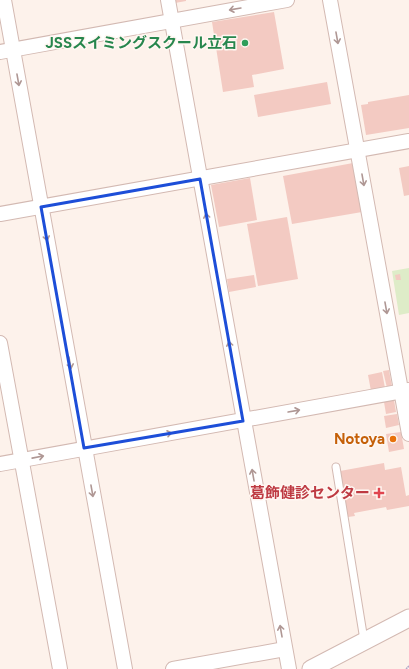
<svg xmlns="http://www.w3.org/2000/svg" width="409" height="669" font-family="Figtree,'Noto Sans JP',sans-serif">
	<rect width="100%" height="100%" fill="#fdf2eb"/>
	<path fill="#deecc8" d="M 409,268 L 409,313 L 399,315 L 392,271 Z"/>
	<g fill="#f3cac2">
		<path d="M 175,0 L 186,0 L 186,1 L 175,3 Z"/>
		<path d="M 274,12 L 284,69 L 252,75 L 254,87 L 223,92 L 212,22 Z"/>
		<path d="M 327,82 L 331,104 L 258,117 L 254,95 Z"/>
		<path d="M 409,95 L 409,128 L 366,135 L 361,105 L 368,104 L 368,102 Z"/>
		<path d="M 353,163 L 362,212 L 292,224 L 283,176 Z"/>
		<path d="M 409,166 L 409,195 L 404,196 L 399,168 Z"/>
		<path d="M 250,178 L 257,220 L 219,227 L 211,185 Z"/>
		<path d="M 287,217 L 298,279 L 258,286 L 247,224 Z"/>
		<path d="M 400,274 L 401,280 L 396,280 L 395,275 Z"/>
		<path d="M 254,275 L 256,287 L 229,292 L 227,279 Z"/>
		<path d="M 389,370 L 392,387 L 387,388 L 383,371 Z"/>
		<path d="M 382,372 L 385,388 L 371,391 L 368,375 Z"/>
		<path d="M 394,400 L 396,412 L 386,414 L 384,402 Z"/>
		<path d="M 397,414 L 399,425 L 386,428 L 384,416 Z"/>
		<path d="M 401,432 L 404,449 L 389,452 L 386,434 Z"/>
		<path d="M 384,463 L 385,470 L 401,467 L 406,496 L 409,495 L 409,506 L 387,510 L 386,507 L 354,513 L 355,516 L 348,517 L 340,471 Z"/>
	</g>
	<g fill="none" stroke-linecap="round" stroke-linejoin="round">
		<defs>
			<path id="service" d="M 336,467 L 364,640"/>
			<g id="minor">
				<path d="M 4,0 L 125,669"/>
				<path d="M 168,0 L 289,669"/>
				<path d="M 330,0 L 409,434"/>
				<path d="M 0,52 L 287,0"/>
				<path d="M 0,214 L 409,141"/>
				<path d="M 0,343 L 60,669"/>
				<path d="M 0,464 L 409,390"/>
				<path d="M 173,669 L 285,649"/>
			</g>
			<path id="tertiary" d="M 311,669 L 409,618"/>
		</defs>
		<use href="#service" stroke="#d3b9b2" stroke-width="9"/>
		<use href="#minor" stroke="#d3b9b2" stroke-width="16"/>
		<use href="#tertiary" stroke="#d3b9b2" stroke-width="19"/>
		<use href="#service" stroke="#fff" stroke-width="7"/>
		<use href="#minor" stroke="#fff" stroke-width="14"/>
		<use href="#tertiary" stroke="#fff" stroke-width="17"/>
		<defs>
			<path id="rail" d="M 408,669 L 409,668"/>
		</defs>
		<use href="#rail" stroke="#b1a7c8" stroke-width="4.5"/>
		<use href="#rail" stroke="#fff7f2" stroke-width="3" stroke-dasharray="9" stroke-linecap="butt"/>
	</g>
	<defs><path id="oneway-shaft" d="M-6 0H5M1.5-3L5.5 0L1.5 3" fill="none" stroke-width="1.6" stroke-linecap="round" stroke-linejoin="round"/></defs>
	<g stroke="#af9794">
		<use href="#oneway-shaft" transform="translate(235 9) rotate(170)"/>
		<use href="#oneway-shaft" transform="translate(337 38) rotate(80)"/>
		<use href="#oneway-shaft" transform="translate(18 80) rotate(80)"/>
		<use href="#oneway-shaft" transform="translate(363 180) rotate(80)"/>
		<use href="#oneway-shaft" transform="translate(207 219) rotate(-100)"/>
		<use href="#oneway-shaft" transform="translate(46 235) rotate(79)"/>
		<use href="#oneway-shaft" transform="translate(386 308) rotate(80)"/>
		<use href="#oneway-shaft" transform="translate(230 347) rotate(-100)"/>
		<use href="#oneway-shaft" transform="translate(70 363) rotate(80)"/>
		<use href="#oneway-shaft" transform="translate(294 411) rotate(-10)"/>
		<use href="#oneway-shaft" transform="translate(166 434) rotate(-10)"/>
		<use href="#oneway-shaft" transform="translate(38 457) rotate(-11)"/>
		<use href="#oneway-shaft" transform="translate(253 475) rotate(-100)"/>
		<use href="#oneway-shaft" transform="translate(92 491) rotate(80)"/>
		<use href="#oneway-shaft" transform="translate(281 631) rotate(-100)"/>
	</g>
	<path fill="none" stroke="#1d4ed8" stroke-width="3" stroke-linejoin="round" d="M 200,179 L 243,421 L 84,448 L 41,207 Z"/>
	<circle fill="#2e9e5b" stroke="#fff7f2" stroke-width="1.5" cx="245" cy="43" r="4"/>
	<circle fill="#e8710a" stroke="#fff7f2" stroke-width="1.5" cx="393" cy="439" r="4"/>
	<path fill="#e0444e" stroke="#fff7f2" stroke-width="1.5" d="M377 487h4v4h4v4h-4v4h-4v-4h-4v-4h4z"/>
	<g text-anchor="middle" dominant-baseline="central" stroke-width="3" stroke-linejoin="round" paint-order="stroke">
		<g font-size="15" font-weight="bold" fill="#27864d" stroke="#fff7f2" text-anchor="end">
			<text x="237" y="43">JSSスイミングスクール立石</text>
		</g>
		<g font-size="15" font-weight="bold" fill="#c56008" stroke="#fff7f2" text-anchor="end">
			<text x="385" y="439">Notoya</text>
		</g>
		<g font-size="15" font-weight="bold" fill="#be3a42" stroke="#fff7f2" text-anchor="end">
			<text x="370" y="493">葛飾健診センター</text>
		</g>
	</g>
</svg>
